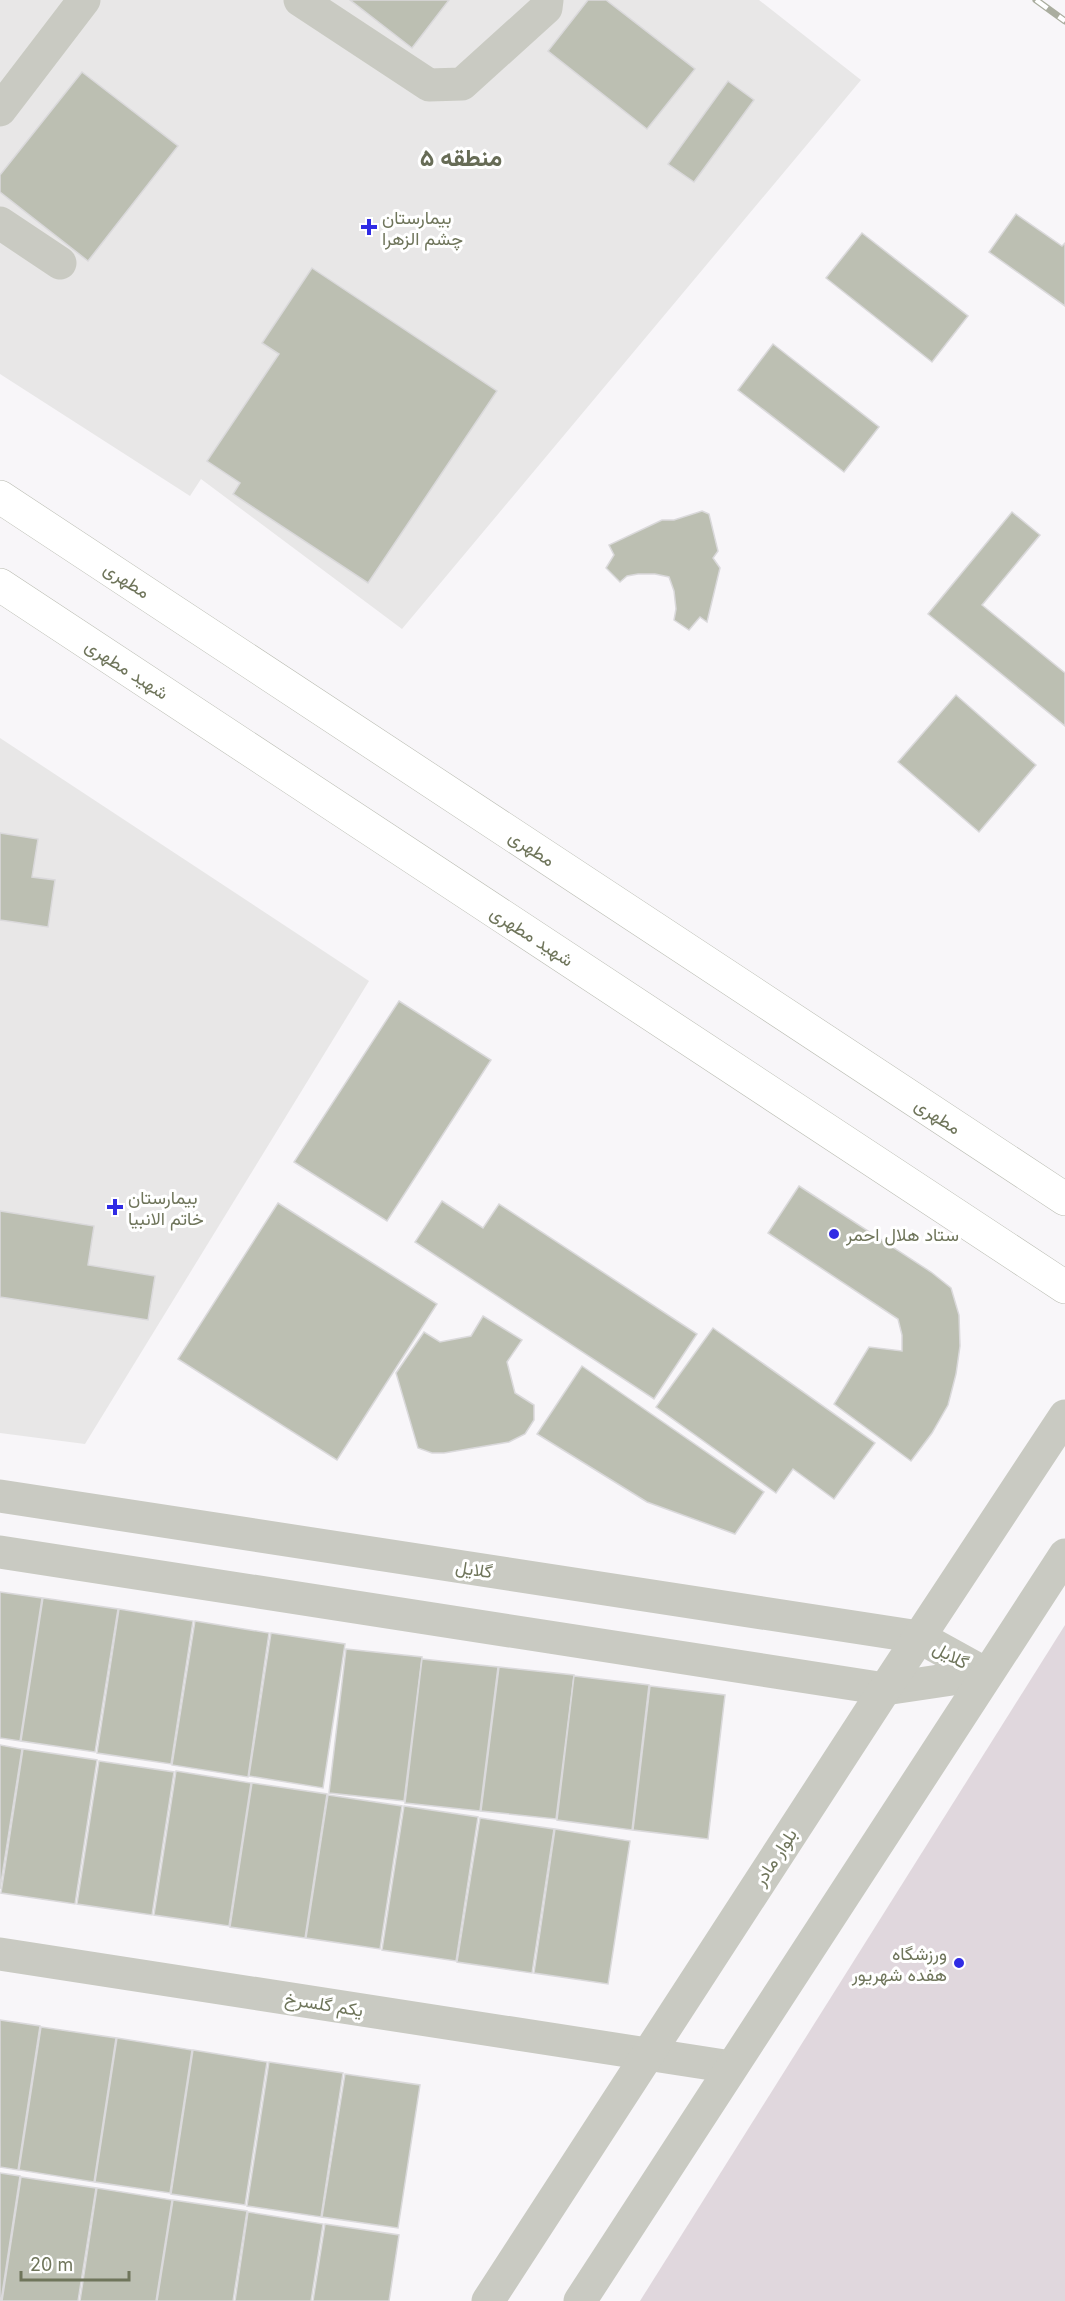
<svg xmlns="http://www.w3.org/2000/svg" width="1065" height="2301" font-family="Inter,Vazirmatn,sans-serif">
	<rect width="100%" height="100%" fill="#f8f6f9"/>
	<g fill="#e8e7e7">
		<path d="M 0,0 L 759,0 L 861,80 L 402,629 L 201,479 L 190,496 L 0,374 Z"/>
		<path d="M 0,738 L 369,981 L 85,1444 L 0,1433 Z"/>
	</g>
	<path fill="#e0d7dd" d="M 1065,1625 L 1065,2301 L 640,2301 Z"/>
	<g fill="#bcbfb2" stroke="#dad9db" stroke-width="1.5">
		<path d="M 350,0 L 449,0 L 412,48 Z"/>
		<path d="M 588,0 L 606,0 L 695,69 L 647,129 L 548,51 Z"/>
		<path d="M 82,72 L 178,146 L 88,261 L 0,192 L 0,175 Z"/>
		<path d="M 728,81 L 754,100 L 694,182 L 668,164 Z"/>
		<path d="M 1016,214 L 1062,246 L 1065,243 L 1065,306 L 989,252 Z"/>
		<path d="M 862,233 L 968,316 L 932,362 L 826,278 Z"/>
		<path d="M 312,268 L 497,391 L 368,583 L 233,494 L 240,483 L 207,461 L 279,354 L 262,343 Z"/>
		<path d="M 773,344 L 879,427 L 844,472 L 738,390 Z"/>
		<path d="M 702,511 L 709,514 L 718,551 L 713,558 L 720,568 L 707,622 L 700,617 L 689,630 L 674,620 L 676,609 L 674,591 L 669,577 L 655,574 L 638,574 L 627,576 L 620,582 L 606,568 L 614,555 L 609,545 L 662,520 L 674,520 Z"/>
		<path d="M 1012,512 L 1040,535 L 982,605 L 1065,673 L 1065,726 L 928,614 Z"/>
		<path d="M 956,695 L 1036,765 L 979,832 L 898,762 Z"/>
		<path d="M 0,833 L 38,839 L 32,877 L 55,880 L 48,927 L 0,920 Z"/>
		<path d="M 399,1001 L 491,1060 L 387,1221 L 294,1162 Z"/>
		<path d="M 799,1186 L 931,1272 L 951,1288 L 959,1315 L 960,1346 L 956,1374 L 948,1405 L 932,1433 L 911,1461 L 834,1404 L 869,1347 L 902,1351 L 902,1335 L 898,1319 L 768,1233 Z"/>
		<path d="M 442,1201 L 483,1228 L 499,1204 L 697,1334 L 654,1399 L 415,1242 Z"/>
		<path d="M 278,1203 L 437,1304 L 337,1460 L 178,1359 Z"/>
		<path d="M 0,1211 L 94,1226 L 88,1265 L 155,1276 L 148,1320 L 0,1297 Z"/>
		<path d="M 483,1316 L 522,1340 L 507,1362 L 515,1393 L 534,1405 L 534,1420 L 525,1434 L 509,1442 L 444,1453 L 432,1453 L 418,1448 L 396,1373 L 424,1332 L 440,1342 L 471,1336 Z"/>
		<path d="M 713,1328 L 875,1443 L 834,1499 L 793,1469 L 776,1493 L 656,1407 Z"/>
		<path d="M 582,1366 L 764,1492 L 735,1534 L 647,1502 L 537,1434 Z"/>
		<path d="M 0,1592 L 42,1598 L 20,1741 L 0,1738 Z"/>
		<path d="M 43,1598 L 118,1609 L 95,1752 L 21,1741 Z"/>
		<path d="M 119,1609 L 193,1621 L 171,1764 L 97,1753 Z"/>
		<path d="M 195,1621 L 269,1633 L 248,1777 L 172,1765 Z"/>
		<path d="M 271,1633 L 345,1644 L 323,1788 L 249,1776 Z"/>
		<path d="M 346,1649 L 422,1657 L 404,1801 L 329,1793 Z"/>
		<path d="M 422,1659 L 498,1667 L 480,1811 L 405,1803 Z"/>
		<path d="M 499,1667 L 574,1675 L 556,1819 L 481,1811 Z"/>
		<path d="M 574,1676 L 649,1685 L 632,1830 L 557,1820 Z"/>
		<path d="M 650,1686 L 725,1695 L 708,1839 L 633,1830 Z"/>
		<path d="M 0,1745 L 22,1749 L 0,1889 Z"/>
		<path d="M 23,1749 L 97,1760 L 75,1904 L 1,1893 Z"/>
		<path d="M 99,1761 L 174,1772 L 152,1915 L 77,1904 Z"/>
		<path d="M 176,1771 L 251,1783 L 229,1926 L 154,1915 Z"/>
		<path d="M 252,1783 L 327,1794 L 305,1938 L 230,1927 Z"/>
		<path d="M 328,1795 L 402,1806 L 380,1949 L 306,1938 Z"/>
		<path d="M 404,1806 L 478,1817 L 456,1961 L 382,1950 Z"/>
		<path d="M 480,1818 L 554,1829 L 532,1973 L 457,1962 Z"/>
		<path d="M 555,1829 L 630,1841 L 608,1984 L 534,1973 Z"/>
		<path d="M 0,2020 L 40,2026 L 18,2170 L 0,2167 Z"/>
		<path d="M 41,2027 L 116,2038 L 94,2182 L 19,2170 Z"/>
		<path d="M 117,2038 L 192,2050 L 170,2193 L 95,2182 Z"/>
		<path d="M 193,2050 L 267,2062 L 245,2205 L 171,2194 Z"/>
		<path d="M 269,2062 L 343,2073 L 321,2217 L 247,2206 Z"/>
		<path d="M 345,2074 L 420,2085 L 398,2228 L 322,2217 Z"/>
		<path d="M 0,2173 L 20,2176 L 1,2301 L 0,2301 Z"/>
		<path d="M 21,2177 L 96,2188 L 78,2301 L 2,2301 Z"/>
		<path d="M 97,2188 L 172,2200 L 156,2301 L 80,2301 Z"/>
		<path d="M 173,2200 L 247,2211 L 233,2301 L 157,2301 Z"/>
		<path d="M 248,2212 L 323,2224 L 311,2301 L 235,2301 Z"/>
		<path d="M 325,2224 L 399,2235 L 389,2301 L 313,2301 Z"/>
	</g>
	<g fill="none" stroke-linecap="round" stroke-linejoin="round">
		<defs>
			<g id="major">
				<path d="M 0,497 L 1065,1199"/>
				<path d="M 0,585 L 1065,1287"/>
			</g>
		</defs>
		<use href="#major" stroke="#b9bbb1" stroke-width="34"/>
		<g stroke="#c9cac2" stroke-width="33">
			<path d="M 300,0 L 429,85 L 462,84 L 546,8 L 547,0"/>
			<path d="M 0,110 L 84,0"/>
			<path d="M 0,223 L 60,263"/>
			<path d="M 0,1496 L 919,1637 L 986,1674"/>
			<path d="M 0,1552 L 885,1689 L 986,1674"/>
			<path d="M 0,1954 L 731,2067"/>
			<path d="M 488,2301 L 885,1689 L 1065,1416"/>
			<path d="M 580,2301 L 1065,1555"/>
		</g>
		<use href="#major" stroke="#fff" stroke-width="33"/>
		<defs>
			<path id="rail" d="M 1036,0 L 1065,21"/>
		</defs>
		<use href="#rail" stroke="#aaad9f" stroke-width="7"/>
		<use href="#rail" stroke="#fff" stroke-width="4.5" stroke-dasharray="14" stroke-linecap="butt"/>
	</g>
	<g fill="#302be4" stroke="#fff" stroke-width="2">
		<path d="M366 218h6v6h6v6h-6v6h-6v-6h-6v-6h6z"/>
		<path d="M112 1198h6v6h6v6h-6v6h-6v-6h-6v-6h6z"/>
		<circle cx="834" cy="1234" r="6"/>
		<circle cx="959" cy="1963" r="6"/>
	</g>
	<g text-anchor="middle" dominant-baseline="central" stroke-width="6" stroke-linejoin="round" paint-order="stroke">
		<g font-size="18" fill="#6f755b" stroke="#fff" text-anchor="start">
			<text x="382" y="217">بیمارستان<tspan x="382" dy="21">چشم الزهرا</tspan></text>
			<text x="128" y="1197">بیمارستان<tspan x="128" dy="21">خاتم الانبیا</tspan></text>
			<text x="846" y="1234">ستاد هلال احمر</text>
			<text x="947" y="1953" text-anchor="end">ورزشگاه<tspan x="947" dy="21">هفده شهریور</tspan></text>
		</g>
		<g font-size="18" fill="#6f755b" stroke="#fff">
			<text transform="translate(127 580) rotate(33)">مطهری</text>
			<text transform="translate(127 669) rotate(33)">شهید مطهری</text>
			<text transform="translate(532 848) rotate(33)">مطهری</text>
			<text transform="translate(532 936) rotate(33)">شهید مطهری</text>
			<text transform="translate(938 1116) rotate(33)">مطهری</text>
			<text transform="translate(474 1569) rotate(9)">گلایل</text>
			<text transform="translate(951 1655) rotate(29)">گلایل</text>
			<text transform="translate(775 1857) rotate(-57)">بلوار مادر</text>
			<text transform="translate(324 2004) rotate(9)">یکم گلسرخ</text>
		</g>
		<g font-size="24" font-weight="bold" fill="#676c56" stroke="#fff">
			<text x="461" y="157">منطقه ۵</text>
		</g>
	</g>
	<path d="M21 2271v9h108v-9" fill="none" stroke="#6f755b" stroke-width="3"/>
	<text x="30" y="2271" font-size="18" fill="#6f755b" stroke="#ffffff" stroke-width="4.5" paint-order="stroke">20 m</text>
</svg>
